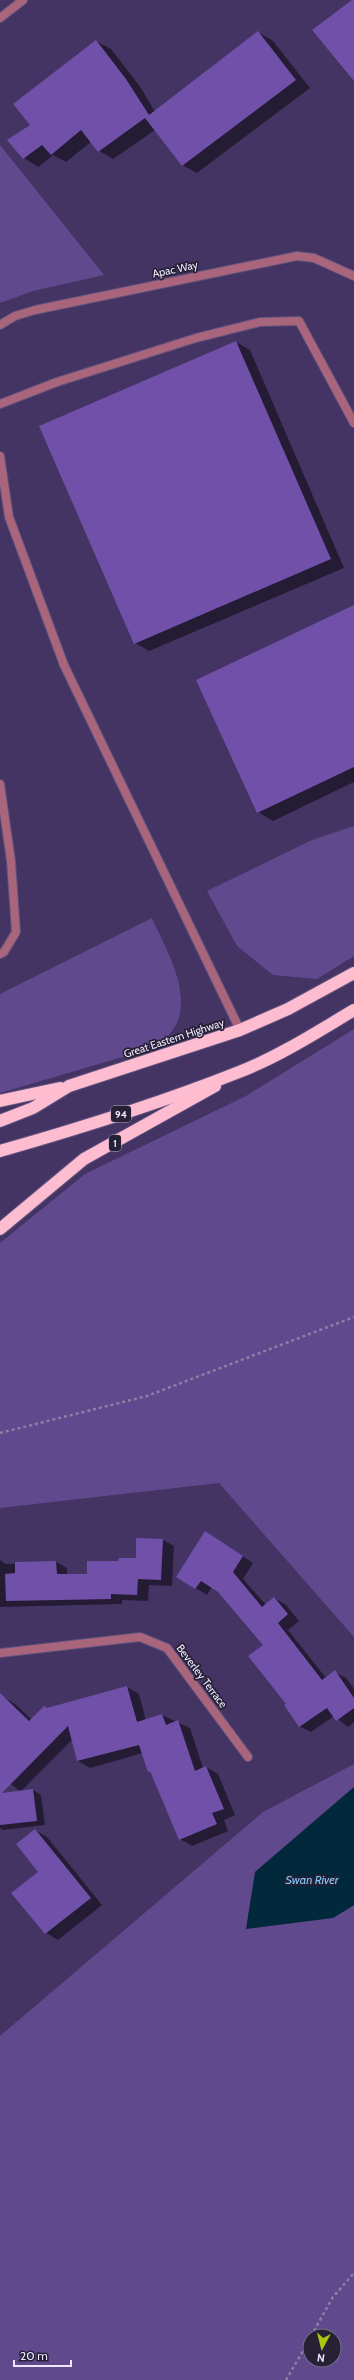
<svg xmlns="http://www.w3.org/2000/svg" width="354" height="2380" font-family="Cabin,sans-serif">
	<rect width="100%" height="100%" fill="#443463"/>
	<g fill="#61498e" fill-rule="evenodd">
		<path d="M 0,145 L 104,275 L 33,291 L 0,303 Z"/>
		<path d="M 354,826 L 354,956 L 317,979 L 273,975 L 237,946 L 207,891 L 312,840 Z"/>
		<path d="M 152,918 C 167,952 199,1003 168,1036 C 163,1041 155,1045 150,1049 L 0,1093 L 0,994 Z"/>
		<path d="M 354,1029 L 354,1637 L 219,1483 L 0,1508 L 0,1243 L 85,1174 L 246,1096 Z"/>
		<path d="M 354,1764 L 354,1787 L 255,1872 L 333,1918 L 354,1905 L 354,2380 L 0,2380 L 0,2036 L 263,1812 ZM 310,2336 L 334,2336 L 334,2360 L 310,2360 Z"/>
	</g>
	<path fill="#02283c" d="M 354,1787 L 354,1905 L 333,1918 L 246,1929 L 255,1872 Z"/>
	<g fill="#0007">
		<path d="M 258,32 L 273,41 L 310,88 L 197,173 L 182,165 L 155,130 L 113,159 L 99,151 L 92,141 L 66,162 L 53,155 L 38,167 L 24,158 L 9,140 L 32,125 L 96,41 L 111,49 L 141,88 L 155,112 Z"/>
		<path d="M 236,342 L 250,350 L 344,568 L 149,651 L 135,643 Z"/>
		<path d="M 354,606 L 354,782 L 273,821 L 258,812 Z"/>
		<path d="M 216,1539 L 253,1563 L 243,1579 L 266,1605 L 274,1598 L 286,1605 L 299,1621 L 288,1630 L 326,1678 L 335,1672 L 346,1678 L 354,1689 L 354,1722 L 348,1727 L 334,1716 L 311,1732 L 299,1726 L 287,1704 L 264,1645 L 219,1591 L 212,1587 L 207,1595 L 177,1577 Z"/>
		<path d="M 163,1540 L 174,1546 L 172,1586 L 149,1585 L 148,1601 L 122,1600 L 122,1604 L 0,1607 L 0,1560 L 5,1564 L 56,1562 L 67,1568 L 67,1575 L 88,1575 L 119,1562 L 137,1559 Z"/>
		<path d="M 127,1687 L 139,1694 L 146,1721 L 162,1715 L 190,1728 L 203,1768 L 206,1767 L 218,1774 L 235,1815 L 224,1820 L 228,1831 L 192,1846 L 180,1839 L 143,1753 L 90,1768 L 78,1761 L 73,1739 L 21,1791 L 33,1790 L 41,1795 L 45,1825 L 3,1830 L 0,1828 L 0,1794 L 20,1791 L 0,1776 L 0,1700 L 3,1697 L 15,1704 L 32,1720 L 48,1709 Z"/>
		<path d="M 35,1830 L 47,1837 L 102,1905 L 58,1940 L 46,1933 L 13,1893 L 39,1872 Z"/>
	</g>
	<g fill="#7150aa">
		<path d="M 352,0 L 354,0 L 354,81 L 312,30 Z"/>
		<path d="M 258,31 L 296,80 L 182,166 L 145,118 L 98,152 L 81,130 L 51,155 L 42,145 L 23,159 L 7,140 L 30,125 L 13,104 L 96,40 L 126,79 L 149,115 Z"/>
		<path d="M 236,341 L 331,559 L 134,644 L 39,426 Z"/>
		<path d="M 354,605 L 354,767 L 257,813 L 196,680 Z"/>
		<path d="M 205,1531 L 243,1556 L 233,1572 L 262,1607 L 274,1597 L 288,1614 L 278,1623 L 322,1680 L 335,1670 L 354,1698 L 354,1708 L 336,1721 L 327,1708 L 299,1727 L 284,1705 L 286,1704 L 248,1656 L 263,1645 L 218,1592 L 201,1581 L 195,1589 L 176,1577 Z"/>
		<path d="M 136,1538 L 163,1539 L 161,1580 L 138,1579 L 137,1595 L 111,1594 L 111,1599 L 6,1601 L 5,1574 L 15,1573 L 15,1562 L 56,1561 L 57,1574 L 87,1574 L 87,1561 L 118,1561 L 119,1558 L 136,1558 Z"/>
		<path d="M 127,1686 L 137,1722 L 162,1714 L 166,1725 L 178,1720 L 195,1771 L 206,1766 L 224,1809 L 212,1813 L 217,1824 L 179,1840 L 150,1771 L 148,1772 L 139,1745 L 77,1761 L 68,1726 L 2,1793 L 33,1789 L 37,1821 L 0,1825 L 0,1693 L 29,1721 L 44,1706 L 47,1708 Z"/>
		<path d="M 35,1829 L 91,1898 L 45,1934 L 11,1893 L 38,1872 L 16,1844 Z"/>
	</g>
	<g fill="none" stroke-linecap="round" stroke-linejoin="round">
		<defs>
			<g id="lane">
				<path d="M 0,404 L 57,382 L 196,338 L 260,322 L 299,321 L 354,423"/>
				<path d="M 0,456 L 9,517 L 64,665 L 240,1030"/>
				<path d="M 0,784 L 11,861 L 16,932 L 4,952 L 0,954"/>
			</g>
			<g id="street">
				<path d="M 0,18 L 23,0"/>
				<path d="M 0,325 L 15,316 L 35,310 L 297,256 L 314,258 L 354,276"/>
				<path d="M 0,1653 L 140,1637 L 167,1648 L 248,1757"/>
			</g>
			<g id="highway">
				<path d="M 0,1101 L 60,1088"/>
				<path d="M 0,1121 L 33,1108 L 69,1086 L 240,1030 L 288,1009 L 354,973"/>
				<path d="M 0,1151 C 81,1128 161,1103 239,1072 C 280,1056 317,1032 354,1010"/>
				<path d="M 0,1229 L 84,1159 L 215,1086"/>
			</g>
		</defs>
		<use href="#lane" stroke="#5f517c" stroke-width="10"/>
		<use href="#street" stroke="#5f517c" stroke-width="10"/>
		<use href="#highway" stroke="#5f517c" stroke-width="14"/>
		<g stroke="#8c80a5" stroke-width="2.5" stroke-dasharray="3 3" stroke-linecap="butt">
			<path d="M 0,1433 L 147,1396 L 354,1317"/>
			<path d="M 311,2336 L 333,2297 L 354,2273"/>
			<path d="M 286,2380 L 310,2339"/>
		</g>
		<use href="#lane" stroke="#a8657c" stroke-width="8"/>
		<use href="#street" stroke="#a8657c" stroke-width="8"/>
		<use href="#highway" stroke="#febcd1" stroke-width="12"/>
	</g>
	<g text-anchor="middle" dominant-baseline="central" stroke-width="3.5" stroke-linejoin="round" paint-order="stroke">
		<g fill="#272136" stroke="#b2acc3" stroke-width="1">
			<rect x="111" y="1106" width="20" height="16" rx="3"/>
			<rect x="109" y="1135" width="12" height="16" rx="3"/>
		</g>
		<g font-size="10" font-weight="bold" fill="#ede7ff">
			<text x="121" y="1114">94</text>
			<text x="115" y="1143">1</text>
		</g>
		<g font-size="11" fill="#ede7ff" stroke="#272136">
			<text transform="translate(175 269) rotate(-12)">Apac Way</text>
			<text transform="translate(174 1038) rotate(-18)">Great Eastern Highway</text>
			<text transform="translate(202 1676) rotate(53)">Beverley Terrace</text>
		</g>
		<g font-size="12" font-style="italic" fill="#7ec9fa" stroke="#272136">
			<text x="312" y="1879">Swan River</text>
		</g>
	</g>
	<g transform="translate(322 2348) rotate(187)"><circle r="19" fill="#272136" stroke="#767086"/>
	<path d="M0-3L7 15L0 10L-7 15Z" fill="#adc60d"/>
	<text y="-6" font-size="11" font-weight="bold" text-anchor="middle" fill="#ede7ff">N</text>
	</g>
	<path d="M14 2360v6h57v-6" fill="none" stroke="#ede7ff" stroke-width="2"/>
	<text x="20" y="2360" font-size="12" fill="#ede7ff" stroke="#272136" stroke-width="3" paint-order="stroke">20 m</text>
</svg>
